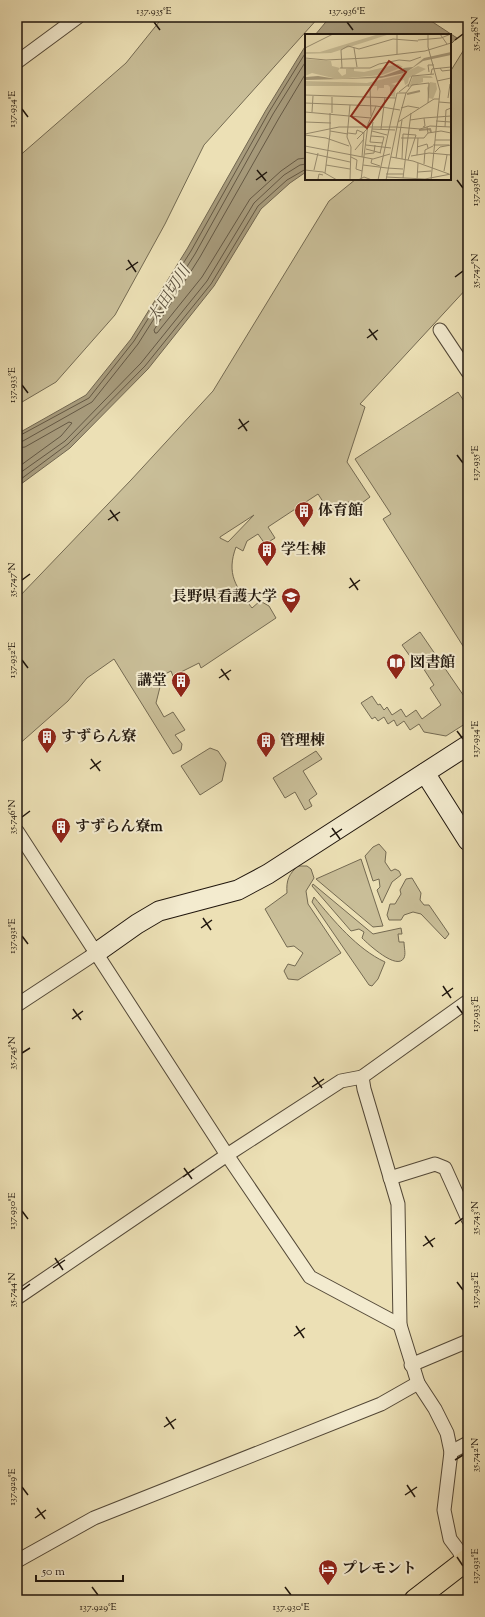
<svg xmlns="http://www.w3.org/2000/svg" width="485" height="1617" font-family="'Sorts Mill Goudy','Noto Serif JP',serif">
	<rect width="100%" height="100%" fill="#ece0b5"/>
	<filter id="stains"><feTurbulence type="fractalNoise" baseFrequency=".005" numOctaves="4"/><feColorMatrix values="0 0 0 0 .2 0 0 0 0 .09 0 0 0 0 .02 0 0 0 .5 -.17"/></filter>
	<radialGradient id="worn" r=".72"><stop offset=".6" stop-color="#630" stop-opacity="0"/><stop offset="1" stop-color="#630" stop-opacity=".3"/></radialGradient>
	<g fill="#c9be98" stroke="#746a52" fill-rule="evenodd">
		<path d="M 163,17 L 319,17 L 204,145 L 165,224 L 115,315 L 56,382 L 17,405 L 17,158 L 126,63 Z"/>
		<path d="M 468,43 L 468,287 L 360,404 L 365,407 L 347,462 L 370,497 L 355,508 L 350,501 L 331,514 L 318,494 L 268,527 L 275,538 L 265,544 L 258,534 L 247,541 L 243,551 L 236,547 C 226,574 236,587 252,608 L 260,601 L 269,606 L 276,618 L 201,668 L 199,663 L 173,676 L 171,671 L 163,675 L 156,703 L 164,717 L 173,712 L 185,730 L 175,735 L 182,744 L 181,750 L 173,754 L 114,659 L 87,678 L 68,701 L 17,746 L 17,599 L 131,480 L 213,391 L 329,201 L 356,179 L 450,179 L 450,72 ZM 254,515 L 228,542 L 220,538 L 220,537 Z"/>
		<path d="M 458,392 L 468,407 L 468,654 L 383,519 L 391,514 L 355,459 Z"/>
		<path d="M 420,632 L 468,702 L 468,722 L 446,736 L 424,732 L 419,724 L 410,730 L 404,721 L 397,726 L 394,720 L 388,724 L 384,717 L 378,721 L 375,717 L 372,719 L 361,703 L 372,696 L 378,705 L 380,704 L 384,710 L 387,707 L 392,715 L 401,709 L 406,717 L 416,710 L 422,719 L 441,705 L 430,688 L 434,685 L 416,657 L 412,659 L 402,645 Z"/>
		<path d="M 210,748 L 218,751 L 226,763 L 222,781 L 200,795 L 181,766 Z"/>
		<path d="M 316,751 L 322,759 L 303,771 L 317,794 L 309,800 L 312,806 L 305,810 L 295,792 L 285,798 L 273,778 Z"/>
		<path d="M 379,844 L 386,852 L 385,862 L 391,871 L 395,869 L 399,871 L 401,875 L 392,882 L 382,903 L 377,890 L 380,887 L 379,879 L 373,881 L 365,856 L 373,847 Z"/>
		<path d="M 361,859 L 383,926 L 373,927 L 316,879 Z"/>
		<path d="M 298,866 L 307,866 L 311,869 L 314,878 L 306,891 L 308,904 L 341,953 L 298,980 L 288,979 L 284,971 L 288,964 L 295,966 L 303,953 L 294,946 L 287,947 L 265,909 L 287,893 C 286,880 289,874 298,866 Z"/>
		<path d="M 412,878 L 421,893 L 420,900 L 424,905 L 429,905 L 449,934 L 445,939 L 421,914 L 413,912 L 404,915 L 401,920 L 389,920 L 387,915 L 390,904 L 395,904 L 401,894 L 400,890 L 406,879 Z"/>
		<path d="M 313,884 L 373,934 L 401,928 L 402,934 L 398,934 L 399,942 L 404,942 C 404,947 406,954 404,958 C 397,971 368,944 362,938 L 364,932 L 359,929 L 351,931 L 312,886 Z"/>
		<path d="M 314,897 C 334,921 357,949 385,962 L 378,979 L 372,986 L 369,985 L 312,902 Z"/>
	</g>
	<g fill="#a79b7c" stroke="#716650">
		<path d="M 330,17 L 425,17 L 457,38 L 450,45 L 450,35 L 315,35 Z"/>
		<path d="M 306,45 L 306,172 L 290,183 L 261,209 L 214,286 L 148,369 L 70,448 L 17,487 L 17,434 L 86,395 L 131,339 L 187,249 L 266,110 Z"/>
	</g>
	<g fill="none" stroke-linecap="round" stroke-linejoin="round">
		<g stroke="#645844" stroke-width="1">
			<path d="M 306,73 L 279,118 L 200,257 L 154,330 L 155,333 L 157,333 L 202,277 L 250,199 L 281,171 L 298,159 L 306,158"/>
			<path d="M 17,437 L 89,398 L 134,341 L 191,251 L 269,112 L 306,52"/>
			<path d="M 17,442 L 23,441 L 92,402 L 138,344 L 195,254 L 273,114 L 306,61"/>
			<path d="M 17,448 L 25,447 L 69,422 L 72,423 L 61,436 L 17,468"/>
			<path d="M 17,475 L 65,441 L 141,363 L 207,281 L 254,203 L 284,175 L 300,165 L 306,164"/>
			<path d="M 17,482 L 68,444 L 145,366 L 211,284 L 258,206 L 287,180 L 306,169"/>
		</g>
		<defs>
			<g id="street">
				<path d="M 17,62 L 78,17"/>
				<path d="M 440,330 L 468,372"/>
				<path d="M 17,831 L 227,1155 L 310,1277 L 400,1325"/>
				<path d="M 17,1005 L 96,953"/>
				<path d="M 390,1178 L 435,1164 L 445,1168 L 468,1219"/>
				<path d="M 17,1298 L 227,1155 L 341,1081 L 362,1077"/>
				<path d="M 411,1365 L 468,1341"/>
				<path d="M 451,1452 L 468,1443"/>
				<path d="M 17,1561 L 94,1518 L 381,1404 L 418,1383"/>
				<path d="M 464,1562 L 459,1551 L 450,1539 L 444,1510 L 451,1452 L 447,1433 L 435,1409 L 418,1383 L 400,1325 L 398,1204 L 364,1089 L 362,1077 L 468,1001"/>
			</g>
			<g id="secondary">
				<path d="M 425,773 L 468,841"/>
				<path d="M 96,953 L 137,924 L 159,911 L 238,890 L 268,874 L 468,745"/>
			</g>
			<path id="primary" d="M 415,1600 L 468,1559"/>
		</defs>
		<use href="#street" stroke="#534837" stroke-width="15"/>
		<use href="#secondary" stroke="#20160d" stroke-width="21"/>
		<use href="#primary" stroke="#20160d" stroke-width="23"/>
		<use href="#street" stroke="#f3ebcf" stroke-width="13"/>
		<use href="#secondary" stroke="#f3ebcf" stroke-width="19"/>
		<use href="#primary" stroke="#ece0b5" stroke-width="21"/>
	</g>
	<path fill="none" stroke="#20160d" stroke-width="1.5" d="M 154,22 L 160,30M 347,22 L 353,30M 455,40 L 463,34M 22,109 L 28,117M 257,170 L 266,181M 256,180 L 267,172M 457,180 L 463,188M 128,260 L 136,272M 126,270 L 138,262M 455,277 L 463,271M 369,329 L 377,340M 367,338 L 378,330M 22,385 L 28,393M 239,419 L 247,431M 238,429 L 249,421M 457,455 L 463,463M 110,510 L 118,521M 108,520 L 120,512M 350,578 L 358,590M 22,580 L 30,574M 349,588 L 360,580M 22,660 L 28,668M 221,669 L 229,680M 219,678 L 231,670M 457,731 L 463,739M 91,759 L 100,771M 90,769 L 101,761M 22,817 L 30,811M 332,828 L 340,839M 330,837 L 342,829M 203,918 L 211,930M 201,928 L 212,920M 22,936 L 28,944M 443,986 L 451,998M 442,996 L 453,988M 457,1006 L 463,1014M 73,1009 L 81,1020M 72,1019 L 83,1011M 22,1053 L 30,1048M 314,1077 L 322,1088M 312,1087 L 324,1079M 184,1168 L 192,1179M 183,1177 L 194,1169M 22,1211 L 28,1219M 455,1224 L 463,1218M 425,1236 L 433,1247M 423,1246 L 435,1238M 55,1258 L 63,1270M 53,1268 L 65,1260M 457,1282 L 463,1290M 22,1290 L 30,1284M 296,1326 L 304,1338M 294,1336 L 305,1328M 166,1417 L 174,1429M 164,1427 L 176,1419M 455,1460 L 463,1455M 407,1485 L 415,1497M 22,1487 L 28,1495M 405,1495 L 417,1487M 37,1508 L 45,1519M 35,1518 L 46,1510M 457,1557 L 463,1566M 92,1587 L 98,1595M 285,1587 L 291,1595"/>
	<defs>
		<symbol id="building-pin" viewBox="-11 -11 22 30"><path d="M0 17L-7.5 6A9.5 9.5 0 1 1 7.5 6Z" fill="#8f2418" stroke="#f3ebcf"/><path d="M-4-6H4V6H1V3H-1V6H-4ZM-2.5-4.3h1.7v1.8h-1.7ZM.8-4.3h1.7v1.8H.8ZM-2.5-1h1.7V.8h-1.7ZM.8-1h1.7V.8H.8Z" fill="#fff"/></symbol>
		<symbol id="university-pin" viewBox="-11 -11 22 30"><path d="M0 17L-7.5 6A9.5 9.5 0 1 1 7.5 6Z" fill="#8f2418" stroke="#f3ebcf"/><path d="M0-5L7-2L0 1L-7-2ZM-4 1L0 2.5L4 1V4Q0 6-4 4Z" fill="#fff"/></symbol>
		<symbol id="library-pin" viewBox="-11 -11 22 30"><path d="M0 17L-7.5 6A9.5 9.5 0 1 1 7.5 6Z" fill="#8f2418" stroke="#f3ebcf"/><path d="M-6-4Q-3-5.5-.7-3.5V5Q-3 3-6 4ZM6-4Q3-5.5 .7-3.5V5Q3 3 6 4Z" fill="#fff"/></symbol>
		<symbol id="hotel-pin" viewBox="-11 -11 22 30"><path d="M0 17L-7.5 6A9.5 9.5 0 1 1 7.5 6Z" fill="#8f2418" stroke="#f3ebcf"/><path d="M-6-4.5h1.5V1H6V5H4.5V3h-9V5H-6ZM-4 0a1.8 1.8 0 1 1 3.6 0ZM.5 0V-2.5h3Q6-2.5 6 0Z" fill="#fff"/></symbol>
	</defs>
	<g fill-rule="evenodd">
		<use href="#building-pin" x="293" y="500" width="22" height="30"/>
		<use href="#building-pin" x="256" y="539" width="22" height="30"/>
		<use href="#university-pin" x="280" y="586" width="22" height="30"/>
		<use href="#library-pin" x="385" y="652" width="22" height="30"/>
		<use href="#building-pin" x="170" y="670" width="22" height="30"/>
		<use href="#building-pin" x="36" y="726" width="22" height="30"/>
		<use href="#building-pin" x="255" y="730" width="22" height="30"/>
		<use href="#building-pin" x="50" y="816" width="22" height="30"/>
		<use href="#hotel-pin" x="317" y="1558" width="22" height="30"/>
	</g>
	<g text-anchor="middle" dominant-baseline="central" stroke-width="4" stroke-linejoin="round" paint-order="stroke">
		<g font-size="15" font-weight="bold" fill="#20160d" stroke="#f3ebcf" text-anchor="start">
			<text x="318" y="511">体育館</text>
			<text x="281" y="550">学生棟</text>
			<text x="277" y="597" text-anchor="end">長野県看護大学</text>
			<text x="410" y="663">図書館</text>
			<text x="167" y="681" text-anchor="end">講堂</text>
			<text x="61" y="737">すずらん寮</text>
			<text x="280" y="741">管理棟</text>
			<text x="75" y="827">すずらん寮m</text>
			<text x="342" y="1569">プレモント</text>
		</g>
		<g font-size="16" font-style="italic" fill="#564b39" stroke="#f3ebcf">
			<text transform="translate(170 295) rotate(-57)">太田切川</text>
		</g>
	</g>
	<g transform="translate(305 34)">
		<rect width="146" height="146" fill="#ece0b5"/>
		<path d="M 74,0 L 85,0 L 26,19 L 0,20 L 0,18 L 15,18 ZM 0,25 L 26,27 L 27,32 L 35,34 L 33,37 L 37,42 L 41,40 L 41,35 L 49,34 L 49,37 L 59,38 L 93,30 L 98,33 L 77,41 L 32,45 L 7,39 L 0,42 ZM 113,32 L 121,35 L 104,44 L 103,49 L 100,51 L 99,46 L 86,50 L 91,51 L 90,63 L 85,62 L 85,53 L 83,51 L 79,51 L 79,54 L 74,54 L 72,57 L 72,52 L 0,52 L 0,47 L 62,49 L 95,41 ZM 108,42 L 126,42 L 128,44 L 118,44 L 118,48 L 104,53 ZM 125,48 L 131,49 L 132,55 L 128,65 L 123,64 L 122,54 Z" fill="#c9be98"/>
		<path d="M 146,18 L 146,21 L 118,27 L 100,39 L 98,34 L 108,33 L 119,24 ZM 97,35 L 99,39 L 76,44 L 0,46 L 1,43 L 13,42 L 32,45 L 78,42 Z" fill="#a79b7c"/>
		<path fill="none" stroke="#a79b7c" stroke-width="2" d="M 102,60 L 115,57M 114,96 L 125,95 L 126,98"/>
		<path fill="none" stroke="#9a8f72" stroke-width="1" d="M 92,0 L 92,20M 123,0 L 123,13 L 135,57 L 126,146M 135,0 L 142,10M 113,6 L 136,4 L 146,0M 0,14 L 28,0M 49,14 L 52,33M 0,24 L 21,26 L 62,24 L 120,17 L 146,9M 35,34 L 65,34 L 74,30 L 94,26 L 105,27 L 116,23M 37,34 L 36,16 L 43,12 L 54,15 L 88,5 L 113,7M 135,34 L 137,37 L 146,36M 124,38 L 123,31 L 129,31M 126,40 L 127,35 L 146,33M 132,47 L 146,44M 65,53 L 66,82M 103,53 L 107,42 L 129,40M 94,58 L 104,50M 0,61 L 91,64M 143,64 L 145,50M 134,68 L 146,69M 0,69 L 71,72M 96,74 L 103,72 L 114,74M 0,78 L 66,84M 7,78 L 8,62M 27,79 L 27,63M 105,86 L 119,84M 131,87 L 146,88M 0,88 L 26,89M 68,88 L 65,108 L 78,109M 93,88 L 101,59M 91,93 L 115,95 L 125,92 L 146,93M 118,93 L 120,92 L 119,84 L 146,82M 122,93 L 123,99 L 136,97 L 146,99M 140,93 L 141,76 L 146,74M 67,95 L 90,96M 76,95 L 80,63M 25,97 L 43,100M 67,97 L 82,101M 43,99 L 51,100 L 52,96 L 59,99M 0,100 L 34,93 L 91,93M 0,101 L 21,104 L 44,112M 66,102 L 79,103 L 75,119M 96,104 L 119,104 L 123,99M 52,105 L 62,95M 130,106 L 146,106M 61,111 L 86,114M 128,111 L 144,111M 0,112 L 68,125 L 85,120M 112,113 L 122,110 L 123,114M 61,115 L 76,119M 50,116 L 59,105M 0,118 L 45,128M 130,118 L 135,113 L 146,111M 60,120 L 69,119 L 70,111M 112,121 L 113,104M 106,122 L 124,119 L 146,121M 46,123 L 52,126 L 51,135 L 57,137M 57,123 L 59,98M 86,123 L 108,127 L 144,140M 91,124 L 97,86M 67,125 L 66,129 L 75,132M 97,125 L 98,100 L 111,101 L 103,126M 119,130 L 120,116 L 128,112M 21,131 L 45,135M 58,131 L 82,134M 82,134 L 98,135M 0,136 L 18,138 L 32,146M 9,136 L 13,119M 139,137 L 142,121M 113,138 L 126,137M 20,139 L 25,100 L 25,79M 81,140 L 98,140M 81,143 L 120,145 L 146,140M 98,144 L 106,79M 16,146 L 13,145 L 14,140 L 18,141M 45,146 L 46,113 L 42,103 L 45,71M 53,146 L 59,143 L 67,146M 56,146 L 63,90 L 71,72 L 95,76M 73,146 L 92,59 L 101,59 L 107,51 L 124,49 L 123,69M 81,146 L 93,88 L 129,65 L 134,65M 112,146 L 113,129"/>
		<path fill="#8f2418" fill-opacity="0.15" stroke="#8f2418" stroke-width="2" d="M 84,27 L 101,38 L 62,94 L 46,82 Z"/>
		<rect width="146" height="146" fill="none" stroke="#20160d" stroke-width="2"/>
	</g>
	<rect width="485" height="1617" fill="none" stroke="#ece0b5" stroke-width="44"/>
	<path d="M36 1575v6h87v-6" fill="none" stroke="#20160d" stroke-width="2"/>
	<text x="42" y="1575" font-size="12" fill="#20160d" stroke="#f3ebcf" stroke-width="3" paint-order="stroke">50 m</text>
	<rect x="22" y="22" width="441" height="1573" fill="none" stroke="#20160d" stroke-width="1.5"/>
	<g font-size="10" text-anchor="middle" fill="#20160d">
		<text x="154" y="14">137.935°E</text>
		<text x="347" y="14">137.936°E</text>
		<text transform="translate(474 34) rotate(-90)" y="4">35.748°N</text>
		<text transform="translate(11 109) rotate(-90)" y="4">137.934°E</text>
		<text transform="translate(474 188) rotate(-90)" y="4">137.936°E</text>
		<text transform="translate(474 271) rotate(-90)" y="4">35.747°N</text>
		<text transform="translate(11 385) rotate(-90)" y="4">137.933°E</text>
		<text transform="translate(474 463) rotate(-90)" y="4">137.935°E</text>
		<text transform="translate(11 580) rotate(-90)" y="4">35.747°N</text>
		<text transform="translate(11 660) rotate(-90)" y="4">137.932°E</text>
		<text transform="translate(474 739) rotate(-90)" y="4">137.934°E</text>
		<text transform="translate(11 817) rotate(-90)" y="4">35.746°N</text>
		<text transform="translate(11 936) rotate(-90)" y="4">137.931°E</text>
		<text transform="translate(474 1014) rotate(-90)" y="4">137.933°E</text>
		<text transform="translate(11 1053) rotate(-90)" y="4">35.745°N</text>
		<text transform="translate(11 1211) rotate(-90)" y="4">137.930°E</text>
		<text transform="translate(474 1218) rotate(-90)" y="4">35.743°N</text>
		<text transform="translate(11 1290) rotate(-90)" y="4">35.744°N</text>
		<text transform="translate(474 1290) rotate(-90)" y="4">137.932°E</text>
		<text transform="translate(474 1455) rotate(-90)" y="4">35.742°N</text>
		<text transform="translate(11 1487) rotate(-90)" y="4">137.929°E</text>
		<text transform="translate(474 1566) rotate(-90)" y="4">137.931°E</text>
		<text x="98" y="1610">137.929°E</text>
		<text x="291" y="1610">137.930°E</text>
	</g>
	<rect width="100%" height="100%" filter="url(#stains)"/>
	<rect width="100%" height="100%" fill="url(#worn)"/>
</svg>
